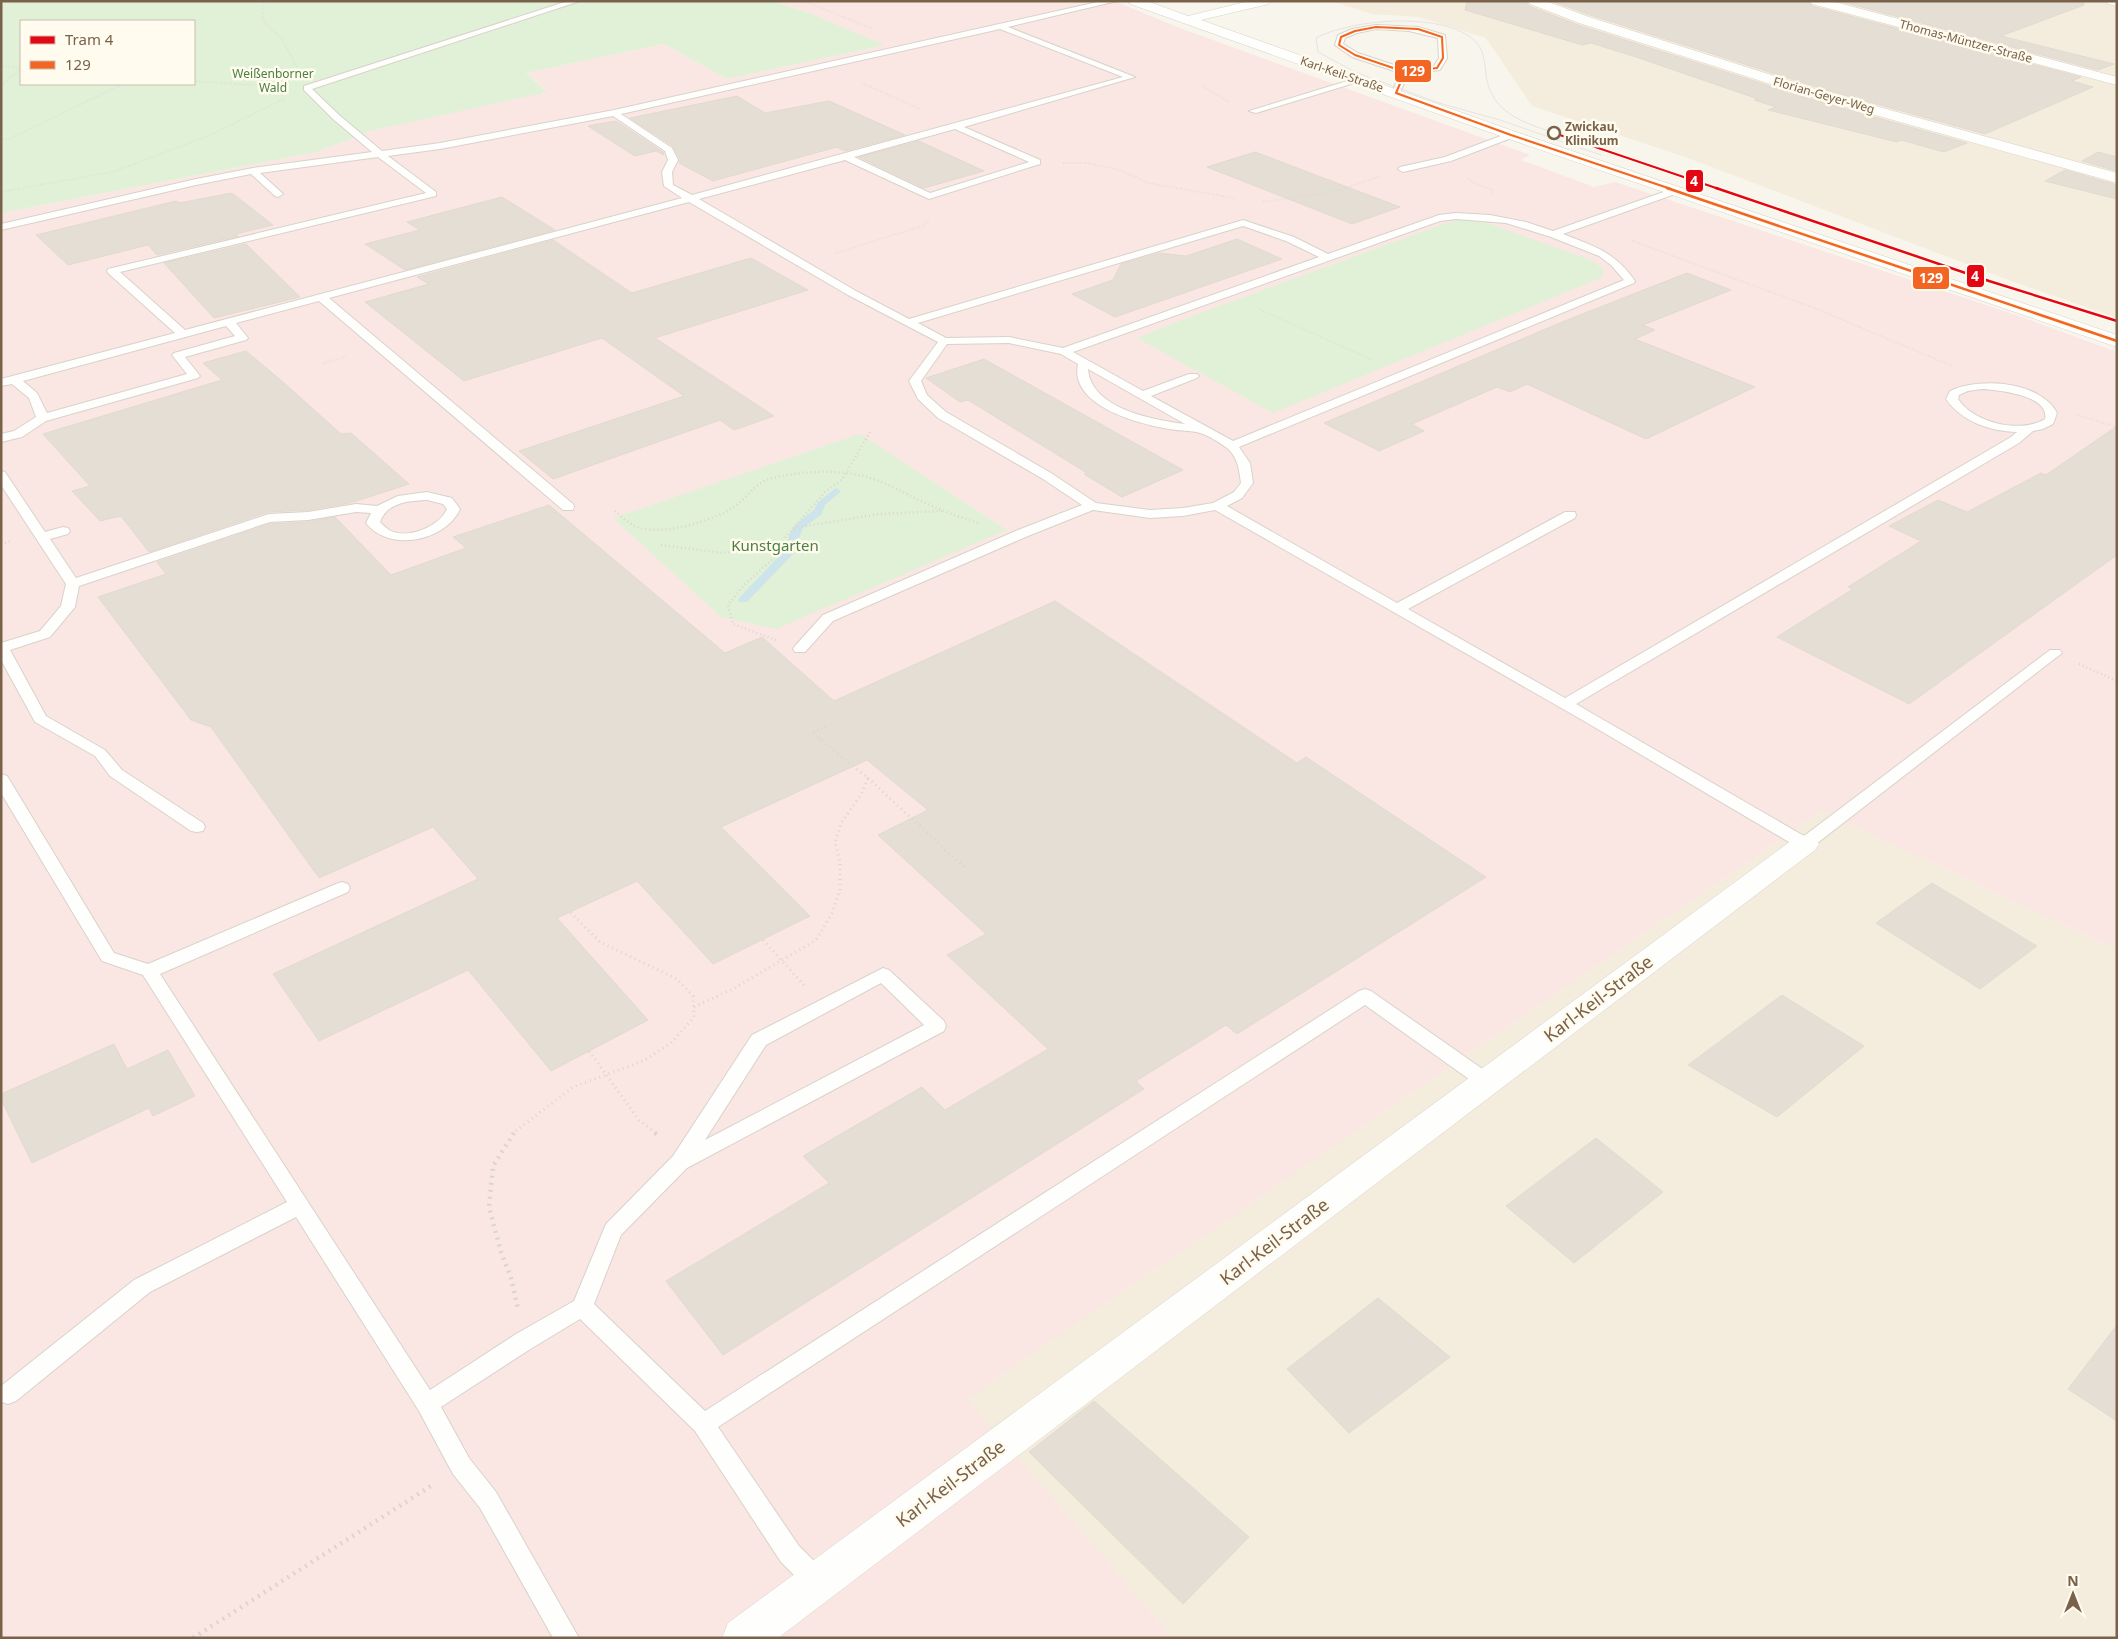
<svg xmlns="http://www.w3.org/2000/svg" width="2118" height="1639" font-family="'Noto Sans',sans-serif">
	<rect width="100%" height="100%" fill="#f8f5ed"/>
	<g fill="#f4eddd">
		<path d="M 1331,1 L 2117,1 L 2117,318 L 2011,281 L 1688,158 L 1532,106 L 1486,38 L 1419,17 L 1372,14 Z"/>
		<path d="M 1822,811 L 2117,950 L 2117,1638 L 1174,1638 L 966,1399 Z"/>
	</g>
	<path fill="#fae7e3" d="M 773,1 L 1115,1 L 1177,27 L 1530,155 L 1521,160 L 1594,187 L 1615,182 L 2019,316 L 2117,352 L 2117,950 L 1822,811 L 967,1399 L 1174,1638 L 1,1638 L 1,213 L 317,152 L 370,131 L 547,91 L 526,73 L 664,44 L 727,79 L 884,45 L 809,13 Z"/>
	<g fill="#e1f1d7" fill-rule="evenodd">
		<path d="M 1,1 L 773,1 L 809,13 L 885,45 L 727,79 L 664,44 L 526,73 L 547,92 L 370,131 L 317,152 L 1,213 ZM 21,21 L 194,21 L 194,84 L 21,84 Z"/>
		<path d="M 1458,220 L 1480,220 L 1593,261 L 1603,269 L 1603,277 L 1273,413 L 1137,338 L 1176,322 L 1443,224 Z"/>
		<path d="M 860,434 L 1007,530 L 776,629 L 721,617 L 613,518 Z"/>
	</g>
	<g fill="none" stroke-linecap="round" stroke-linejoin="round">
		<path fill="#cde4ea" fill-rule="evenodd" d="M 836,488 L 841,491 L 839,493 L 825,505 L 822,514 L 803,528 L 793,554 L 747,602 L 739,602 L 738,600 L 739,598 L 785,550 L 790,533 L 796,524 L 814,510 L 818,502 Z"/>
	</g>
	<g fill="#e5ded4" stroke="#e2dace">
		<path d="M 1467,1 L 1526,1 L 1529,6 L 1578,25 L 1814,100 L 1967,143 L 1944,152 L 1901,140 L 1897,142 L 1768,110 L 1776,107 L 1754,100 L 1758,99 L 1636,57 L 1591,43 L 1582,45 L 1465,10 Z"/>
		<path d="M 1552,1 L 1808,1 L 1812,6 L 2081,77 L 2072,81 L 2093,87 L 1985,134 L 1826,90 L 1590,15 Z"/>
		<path d="M 1839,1 L 2083,1 L 2084,5 L 2001,36 L 2114,64 L 2098,70 Z"/>
		<path d="M 737,96 L 765,113 L 829,101 L 905,135 L 845,151 L 837,147 L 713,181 L 679,163 L 680,159 L 673,146 L 630,118 Z"/>
		<path d="M 616,121 L 663,152 L 664,155 L 656,151 L 635,156 L 588,126 Z"/>
		<path d="M 919,141 L 984,171 L 924,188 L 859,157 Z"/>
		<path d="M 1255,152 L 1400,207 L 1352,224 L 1207,167 Z"/>
		<path d="M 2098,152 L 2117,157 L 2117,171 L 2082,161 Z"/>
		<path d="M 2065,170 L 2117,185 L 2117,199 L 2045,181 Z"/>
		<path d="M 232,193 L 273,225 L 236,234 L 238,236 L 157,255 L 148,245 L 68,265 L 36,235 L 176,201 L 179,203 Z"/>
		<path d="M 502,197 L 555,230 L 405,270 L 365,244 L 420,230 L 407,222 Z"/>
		<path d="M 1237,239 L 1282,259 L 1115,317 L 1072,294 L 1113,280 L 1121,264 L 1160,253 L 1186,256 Z"/>
		<path d="M 553,240 L 632,293 L 751,258 L 808,290 L 655,338 L 774,416 L 734,430 L 720,420 L 553,479 L 519,451 L 684,396 L 602,338 L 464,381 L 365,302 L 429,284 L 417,277 Z"/>
		<path d="M 246,244 L 300,297 L 214,318 L 164,263 Z"/>
		<path d="M 1687,273 L 1731,290 L 1643,325 L 1655,330 L 1635,339 L 1755,387 L 1646,439 L 1527,384 L 1510,392 L 1497,387 L 1412,424 L 1424,431 L 1379,451 L 1324,423 L 1562,322 Z"/>
		<path d="M 246,351 L 283,382 L 341,434 L 351,433 L 409,484 L 350,503 L 308,510 L 268,512 L 149,552 L 121,516 L 100,521 L 72,491 L 90,486 L 43,434 L 222,380 L 203,363 Z"/>
		<path d="M 984,359 L 1183,470 L 1122,497 L 1084,474 L 1087,473 L 968,400 L 960,402 L 926,378 Z"/>
		<path d="M 2117,426 L 2117,555 L 1909,704 L 1777,637 L 1853,589 L 1848,587 L 1921,541 L 1889,526 L 1938,500 L 1967,512 L 2041,473 L 2046,475 Z"/>
		<path d="M 549,505 L 725,653 L 762,637 L 834,701 L 1055,601 L 1297,763 L 1306,757 L 1486,877 L 1237,1034 L 1226,1025 L 1136,1081 L 1144,1089 L 723,1355 L 666,1281 L 829,1183 L 803,1156 L 922,1087 L 945,1110 L 1048,1049 L 947,955 L 986,934 L 878,835 L 928,810 L 867,760 L 721,827 L 810,916 L 713,964 L 637,881 L 557,918 L 648,1020 L 551,1071 L 468,970 L 319,1041 L 273,974 L 478,879 L 433,827 L 319,878 L 211,727 L 191,720 L 98,597 L 166,574 L 157,562 L 270,524 L 308,522 L 335,517 L 391,575 L 466,548 L 453,537 Z"/>
		<path d="M 1932,883 L 2037,946 L 1980,989 L 1876,923 Z"/>
		<path d="M 1782,995 L 1864,1046 L 1777,1117 L 1688,1065 Z"/>
		<path d="M 114,1044 L 127,1069 L 168,1050 L 195,1096 L 153,1116 L 149,1108 L 32,1163 L 1,1099 L 1,1094 Z"/>
		<path d="M 1596,1138 L 1663,1192 L 1574,1263 L 1506,1206 Z"/>
		<path d="M 1378,1298 L 1450,1357 L 1349,1433 L 1287,1369 Z"/>
		<path d="M 2117,1325 L 2117,1421 L 2068,1389 Z"/>
		<path d="M 1094,1401 L 1249,1537 L 1183,1604 L 1029,1452 Z"/>
	</g>
	<g fill="none" stroke-linecap="round" stroke-linejoin="round">
		<defs>
			<g id="lane">
				<path d="M 568,1 L 580,1 L 312,89 L 339,115 L 382,151 L 440,143 L 614,110 L 1102,1 L 1117,1 L 1008,27 L 1135,77 L 964,127 L 1040,160 L 1040,164 L 929,199 L 845,160 L 699,199 L 856,291 L 909,319 L 1243,220 L 1294,237 L 1328,254 L 1439,215 L 1456,213 L 1490,215 L 1526,222 L 1553,231 L 1672,189 L 1678,189 L 1678,193 L 1563,234 C 1594,246 1615,252 1635,281 L 1634,283 L 1239,447 L 1250,463 L 1253,483 L 1242,498 L 1227,506 L 1397,603 L 1565,512 L 1575,512 L 1576,515 L 1575,518 L 1408,609 L 1565,698 L 2011,437 L 2017,432 C 1990,431 1962,422 1946,399 L 1950,391 C 1980,377 2040,381 2057,413 L 2053,424 L 2043,429 L 2033,431 L 2019,443 L 1576,704 L 1804,836 L 2050,650 L 2060,650 L 2062,653 L 1811,848 L 1805,849 L 1799,848 L 1584,721 L 1215,510 L 1183,516 L 1150,518 L 1093,510 L 1028,536 L 833,621 L 805,652 L 795,652 L 793,649 L 795,646 L 823,615 L 1018,530 L 1082,505 L 1043,479 L 938,418 L 918,399 L 909,381 L 938,342 L 848,295 L 689,202 L 329,298 L 573,504 L 574,507 L 573,510 L 563,510 L 319,301 L 236,323 L 248,338 L 246,340 L 185,357 L 200,376 L 198,378 L 46,421 L 22,437 L 1,442 L 1,434 L 14,431 L 36,417 L 29,398 L 12,384 L 1,386 L 1,379 L 175,333 L 108,273 L 107,271 L 108,269 L 426,193 L 378,157 L 260,173 L 281,192 L 283,194 L 278,197 L 275,196 L 251,174 L 196,185 L 1,230 L 1,224 L 196,179 L 253,168 L 372,152 L 333,119 L 304,90 L 304,86 ZM 1000,29 L 1123,77 L 692,195 L 673,185 L 672,172 L 678,160 L 672,148 L 621,114 ZM 613,116 L 665,151 L 668,160 L 662,172 L 664,186 L 682,198 L 185,330 L 120,272 L 436,196 L 436,192 L 388,156 L 440,149 ZM 955,129 L 1029,162 L 930,193 L 854,157 ZM 1456,219 L 1506,223 L 1551,237 L 1599,256 L 1611,265 L 1624,280 L 1233,441 L 1151,396 L 1197,378 L 1199,376 L 1197,374 L 1189,374 L 1143,391 L 1073,352 L 1440,221 ZM 1243,226 L 1286,241 L 1319,257 L 1063,348 L 1009,337 L 946,338 L 918,323 ZM 226,326 L 235,336 L 174,353 L 172,355 L 187,374 L 47,413 L 37,393 L 23,381 ZM 1009,343 L 1061,354 L 1078,364 C 1069,406 1139,424 1169,429 C 1179,431 1191,430 1200,433 C 1208,435 1220,443 1227,448 C 1238,457 1239,470 1241,483 L 1234,492 L 1213,503 L 1183,508 L 1150,510 L 1096,503 L 1051,473 L 946,412 L 927,395 L 921,381 L 947,344 ZM 1088,369 L 1185,424 C 1154,420 1091,409 1088,369 ZM 1982,389 C 1997,390 2050,395 2045,419 C 2020,434 1974,423 1958,399 L 1959,395 L 1968,391 Z"/>
				<path d="M 1376,25 L 1418,27 L 1445,35 L 1447,58 L 1440,70 L 1408,74 L 1399,95 L 1393,95 L 1392,93 L 1400,73 L 1352,57 L 1335,45 L 1338,35 L 1352,29 ZM 1376,29 L 1409,31 L 1438,38 L 1439,58 L 1434,66 L 1406,69 L 1358,53 L 1343,44 L 1345,38 L 1357,33 Z"/>
				<path d="M 1357,78 L 1364,80 L 1256,113 L 1249,111 Z"/>
				<path d="M 1511,132 L 1515,135 L 1514,137 L 1451,161 L 1403,172 L 1398,169 L 1400,167 L 1445,157 Z"/>
				<path d="M 1,471 L 5,472 L 45,532 L 63,527 L 68,528 L 70,531 L 68,534 L 50,539 L 76,578 L 269,514 L 308,512 L 356,504 L 377,506 L 398,496 L 427,492 L 452,498 L 460,509 C 446,541 389,553 366,523 L 371,513 L 356,512 L 308,520 L 270,522 L 79,586 L 75,607 L 50,637 L 10,650 L 46,716 L 105,750 L 122,770 L 203,823 L 205,827 L 203,831 L 197,832 L 191,831 L 110,776 L 95,756 L 35,722 L 1,660 L 1,643 L 40,631 L 61,606 L 66,584 L 1,485 ZM 427,500 L 443,504 L 447,509 C 439,527 407,540 389,530 C 386,528 383,525 380,522 C 387,502 409,501 427,500 Z"/>
				<path d="M 1,774 L 7,776 L 9,779 L 114,953 L 148,964 L 336,884 L 342,882 L 348,884 L 350,888 L 348,892 L 160,974 L 430,1390 L 516,1334 L 574,1301 L 606,1224 L 673,1156 L 752,1035 L 883,968 L 889,970 L 944,1021 L 946,1026 L 944,1031 L 687,1168 L 621,1235 L 594,1304 L 705,1411 L 1359,991 L 1365,989 L 1371,991 L 1494,1077 L 1497,1082 L 1494,1087 L 1487,1089 L 1480,1087 L 1365,1005 L 718,1427 L 799,1546 L 827,1574 L 830,1582 L 827,1590 L 818,1594 L 809,1590 L 781,1562 L 695,1431 L 580,1319 L 532,1348 L 441,1407 L 469,1458 L 496,1492 L 579,1638 L 553,1638 L 480,1508 L 453,1474 L 419,1411 L 296,1217 L 150,1292 L 16,1401 L 8,1404 L 1,1402 L 1,1386 L 134,1280 L 287,1202 L 143,975 L 102,961 L 1,793 ZM 881,983 L 924,1025 L 705,1140 L 766,1045 Z"/>
			</g>
			<g id="street">
				<path d="M 1128,1 L 1147,1 L 1188,16 L 1249,1 L 1271,1 L 1269,4 L 1201,20 L 1516,132 L 2117,335 L 2117,347 L 1506,138 L 1130,4 Z"/>
				<path d="M 1528,1 L 1546,1 L 1589,17 L 1825,92 L 2117,173 L 2117,183 L 1815,98 L 1579,23 L 1530,4 Z"/>
				<path d="M 1810,1 L 1831,1 L 2117,77 L 2117,85 L 1812,4 Z"/>
				<path d="M 2106,1 L 2117,1 L 2117,6 L 2108,4 Z"/>
				<path d="M 1805,835 L 1815,838 L 1819,844 L 1815,850 L 778,1638 L 722,1638 L 728,1623 L 1795,838 Z"/>
			</g>
		</defs>
		<use href="#lane" stroke="#d8d2cb" stroke-width="2"/>
		<use href="#street" stroke="#d8d2cb" stroke-width="1"/>
		<g stroke="#dcd5ce" stroke-width="2" stroke-dasharray="0.5 2" stroke-linecap="butt">
			<path d="M 264,1 L 262,20 L 282,39 L 297,67"/>
			<path d="M 804,1 L 873,29"/>
			<path d="M 1,66 L 21,68"/>
			<path d="M 194,81 L 281,87"/>
			<path d="M 862,83 L 920,109"/>
			<path d="M 1,85 L 21,69"/>
			<path d="M 1202,86 L 1229,102"/>
			<path d="M 1,139 L 9,139 L 123,84"/>
			<path d="M 1063,163 L 1088,163 L 1120,170 L 1148,183 L 1234,198"/>
			<path d="M 1468,178 L 1472,182 L 1492,190 L 1491,194"/>
			<path d="M 1,192 L 112,172 L 208,136 L 286,98"/>
			<path d="M 1263,202 L 1333,192 L 1381,176"/>
			<path d="M 1630,240 L 1817,309 L 1952,366"/>
			<path d="M 836,253 L 922,226 L 929,221"/>
			<path d="M 1259,309 L 1372,360"/>
			<path d="M 324,363 L 348,356"/>
			<path d="M 2077,415 L 2117,427"/>
		</g>
		<g stroke="#dcd5ce" stroke-width="2.5" stroke-dasharray="1 3" stroke-linecap="butt">
			<path d="M 615,511 C 622,517 630,525 640,528 C 665,535 713,521 734,507 C 748,497 755,482 773,478 C 803,471 837,469 867,477 C 885,482 902,492 919,500 C 938,509 958,517 979,523"/>
			<path d="M 794,528 L 879,514 L 944,511"/>
			<path d="M 1,544 L 11,541"/>
			<path d="M 661,545 L 723,553 L 784,546"/>
			<path d="M 776,640 L 733,624 L 728,605 L 745,584 L 783,550 L 785,538 L 825,492 L 842,480 L 870,432"/>
			<path d="M 2079,664 L 2117,681"/>
			<path d="M 820,739 L 812,733 L 827,726"/>
		</g>
		<g stroke="#dcd5ce" stroke-width="3" stroke-dasharray="1 4" stroke-linecap="butt">
			<path d="M 868,778 L 966,869"/>
			<path d="M 763,940 L 804,985"/>
			<path d="M 694,1007 L 733,989 L 816,940 L 832,913 L 840,890 L 840,861 L 835,843 L 841,823 L 861,795 L 868,778 L 818,738"/>
			<path d="M 589,1051 L 639,1120 L 657,1134"/>
			<path d="M 512,1134 L 573,1087 L 643,1061 L 671,1043 L 694,1017 L 693,996 L 677,979 L 600,942 L 570,912"/>
		</g>
		<g stroke="#dcd5ce" stroke-width="4.5" stroke-dasharray="2 5" stroke-linecap="butt">
			<path d="M 514,1133 L 493,1166 L 489,1207 L 501,1252 L 511,1278 L 518,1309"/>
			<path d="M 655,1133 L 659,1136"/>
			<path d="M 193,1638 L 434,1484"/>
		</g>
		<use href="#lane" fill="#fefefc" fill-rule="evenodd"/>
		<use href="#street" fill="#fefefc" fill-rule="evenodd"/>
		<path stroke="#e6e3e5" stroke-width="1" d="M 1554,133 C 1523,122 1491,113 1486,75 C 1485,65 1484,51 1477,43 C 1447,10 1351,19 1316,38 L 1318,52 L 1355,72 L 1439,103 L 1500,120 L 1601,155"/>
		<defs>
			<g id="bus-1-far1">
				<path d="M 1376,27 L 1418,29 L 1442,37 L 1443,58 L 1437,68 L 1405,72 L 1355,55 L 1339,45 L 1341,37 L 1355,31 Z"/>
				<path d="M 1405,72 L 1396,93 L 1511,135 L 1671,189"/>
			</g>
			<path id="bus-1" d="M 1667,188 L 2117,341"/>
		</defs>
		<use href="#bus-1-far1" stroke="#fffbef" stroke-width="4"/>
		<use href="#bus-1" stroke="#fffbef" stroke-width="5"/>
		<use href="#bus-1-far1" stroke="#f26522" stroke-width="2"/>
		<use href="#bus-1" stroke="#f26522" stroke-width="2.5"/>
		<defs>
			<path id="tram-1-far1" d="M 1554,133 L 1719,189"/>
			<path id="tram-1" d="M 1716,188 L 1989,281 L 2117,321"/>
		</defs>
		<use href="#tram-1-far1" stroke="#fffbef" stroke-width="4"/>
		<use href="#tram-1" stroke="#fffbef" stroke-width="5"/>
		<use href="#tram-1-far1" stroke="#e30613" stroke-width="2"/>
		<use href="#tram-1" stroke="#e30613" stroke-width="2.5"/>
	</g>
	<circle fill="#fffbef" stroke="#7a624a" stroke-width="2.5" cx="1554" cy="133" r="6"/>
	<g text-anchor="middle" dominant-baseline="central" stroke-width="5" stroke-linejoin="round" paint-order="stroke">
		<g font-size="12" fill="#7a624a" stroke="#fffbef">
			<text transform="translate(1966 41) rotate(15)">Thomas-Müntzer-Straße</text>
			<text transform="translate(1342 74) rotate(19)">Karl-Keil-Straße</text>
			<text transform="translate(1824 95) rotate(16)">Florian-Geyer-Weg</text>
		</g>
		<g font-size="12" fill="#4b8041" stroke="#fffbef">
			<text x="273" y="73">Weißenborner<tspan x="273" dy="14">Wald</tspan></text>
		</g>
		<g font-size="12" font-weight="bold" fill="#7a624a" stroke="#fffbef" text-anchor="start">
			<text x="1565" y="126">Zwickau,<tspan x="1565" dy="14">Klinikum</tspan></text>
		</g>
		<g font-size="15" fill="#4b8041" stroke="#fffbef">
			<text x="775" y="545">Kunstgarten</text>
		</g>
		<g font-size="18" fill="#7a624a" stroke="#fffbef">
			<text transform="translate(1598 998) rotate(-37)">Karl-Keil-Straße</text>
			<text transform="translate(1274 1241) rotate(-37)">Karl-Keil-Straße</text>
			<text transform="translate(950 1483) rotate(-37)">Karl-Keil-Straße</text>
		</g>
	</g>
	<g stroke="#fffbef" stroke-width="2">
		<rect x="1394" y="59" width="38" height="24" rx="5" fill="#f26522"/>
		<rect x="1685" y="169" width="19" height="24" rx="5" fill="#e30613"/>
		<rect x="1966" y="264" width="19" height="24" rx="5" fill="#e30613"/>
		<rect x="1912" y="266" width="38" height="24" rx="5" fill="#f26522"/>
	</g>
	<g font-size="14" text-anchor="middle" font-weight="bold" fill="#fff">
		<text x="1413" y="76">129</text>
		<text x="1694" y="186">4</text>
		<text x="1975" y="281">4</text>
		<text x="1931" y="283">129</text>
	</g>
	<rect width="2118" height="1639" fill="none" stroke="#7a624a" stroke-width="5"/>
	<rect x="20" y="20" width="175" height="65" fill="#fffbef" stroke="#cabead"/>
	<rect x="30" y="36" width="25" height="8" fill="#e30613" stroke="#cabead"/>
	<text x="65" y="45" font-size="15" fill="#7a624a">Tram 4</text>
	<rect x="30" y="61" width="25" height="8" fill="#f26522" stroke="#cabead"/>
	<text x="65" y="70" font-size="15" fill="#7a624a">129</text>
	<g transform="translate(2073 1594)" stroke="#fffbef" stroke-width="4" paint-order="stroke">
	<path d="M0-4L9 19L0 12L-9 19Z" fill="#7a624a"/>
	<text y="-8" font-size="14" font-weight="bold" text-anchor="middle" fill="#7a624a">N</text>
	</g>
</svg>
